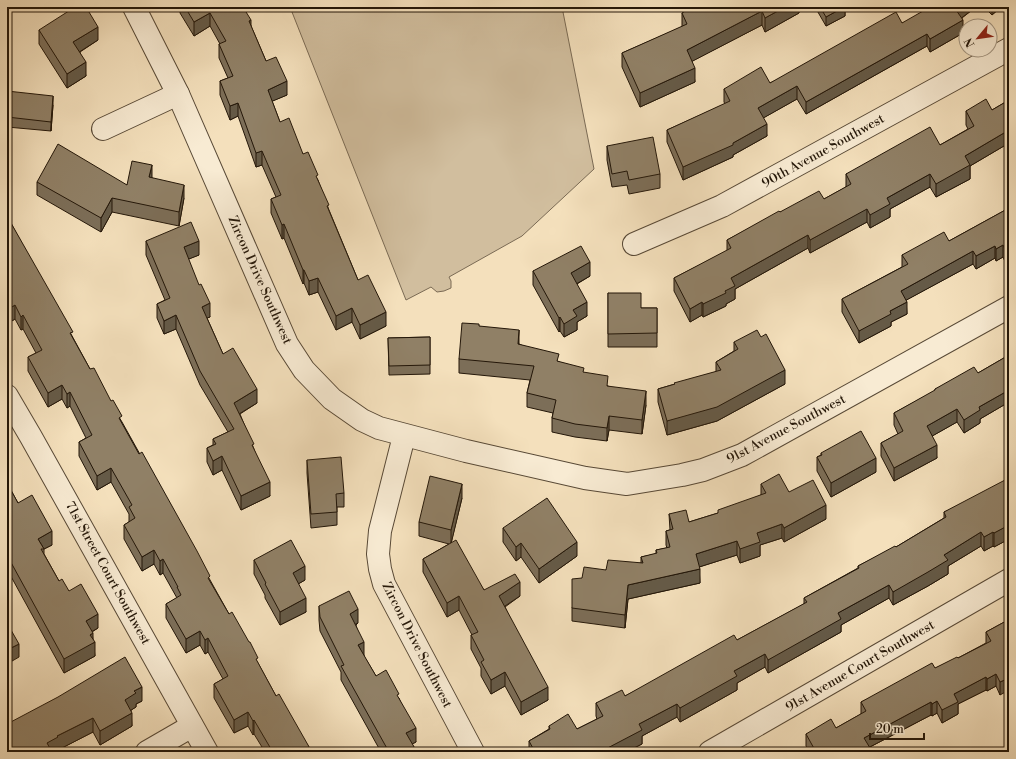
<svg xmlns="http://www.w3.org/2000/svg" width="1016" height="759" font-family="'Libre Bodoni',serif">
	<rect width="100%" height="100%" fill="#f4e0bc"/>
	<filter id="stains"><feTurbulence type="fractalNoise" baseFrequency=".005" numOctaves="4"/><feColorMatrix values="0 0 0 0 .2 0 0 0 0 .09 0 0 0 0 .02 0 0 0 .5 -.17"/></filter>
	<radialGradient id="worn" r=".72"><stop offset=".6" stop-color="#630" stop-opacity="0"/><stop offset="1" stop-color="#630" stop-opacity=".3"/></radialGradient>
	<path fill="#d1be9e" stroke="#7a6a54" d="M 290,7 L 562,7 L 594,169 L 522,236 L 449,277 L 451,281 L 451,288 L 444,291 L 437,292 L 431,287 L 406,300 Z"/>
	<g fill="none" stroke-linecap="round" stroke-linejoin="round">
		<defs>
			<g id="minor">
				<path d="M 134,7 L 178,94 L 287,344 L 304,370 L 332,399 L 362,420 L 379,428 L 466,451 L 585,478 L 627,484 L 682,475 L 703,470 L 742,455 L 1009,307"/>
				<path d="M 103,129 L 178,94"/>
				<path d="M 634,244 L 722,206 L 1009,49"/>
				<path d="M 7,396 L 31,437 L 207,752"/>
				<path d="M 404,436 L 380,531 L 378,554 L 380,569 L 384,584 L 473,752"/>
				<path d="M 147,752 L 192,726"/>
				<path d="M 710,752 L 1009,580"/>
			</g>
		</defs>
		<use href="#minor" stroke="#584936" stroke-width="24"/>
		<use href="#minor" stroke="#f8ebd3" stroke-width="22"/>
	</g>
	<g fill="#7c6e58" stroke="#241709">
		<path d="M 180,7 L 243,7 L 251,26 L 266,61 L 287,95 L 272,101 L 280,122 L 303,154 L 318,180 L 329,210 L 358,280 L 386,326 L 360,339 L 352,322 L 336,330 L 318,292 L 309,295 L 304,283 L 303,284 L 284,238 L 282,239 L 271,213 L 271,199 L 276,197 L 262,165 L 256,167 L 238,116 L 230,120 L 220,95 L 220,81 L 228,78 L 219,58 L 219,44 L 220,44 L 210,26 L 194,36 L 180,13 Z"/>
		<path d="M 799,7 L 799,13 L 765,32 L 762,25 L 692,61 L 695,82 L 640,107 L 622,67 L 622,53 L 682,27 L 682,13 Z"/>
		<path d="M 815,7 L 845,7 L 845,16 L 826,26 Z"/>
		<path d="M 976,7 L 962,18 L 963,33 L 930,52 L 927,46 L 806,114 L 797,99 L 763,118 L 767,136 L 733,155 L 733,157 L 683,180 L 667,142 L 667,130 L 725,104 L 724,102 L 724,89 L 770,83 L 902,23 Z"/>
		<path d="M 984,7 L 1001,7 L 992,15 Z"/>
		<path d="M 39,30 L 98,40 L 80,52 L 86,76 L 67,88 L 39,44 Z"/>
		<path d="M 7,91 L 53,105 L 51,131 L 7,127 Z"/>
		<path d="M 1009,100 L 1009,143 L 970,166 L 970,179 L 936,197 L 930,187 L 890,209 L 890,217 L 870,228 L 867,222 L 810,253 L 808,248 L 735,289 L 735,299 L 726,304 L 726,306 L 703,317 L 702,315 L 690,322 L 674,291 L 674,278 L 727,251 L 727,240 L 780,212 L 824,199 L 846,187 L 846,174 L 940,145 L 968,129 L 966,125 L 966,111 L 992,110 Z"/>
		<path d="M 607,146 L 660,174 L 660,188 L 629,194 L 627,185 L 612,187 L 607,160 Z"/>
		<path d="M 152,178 L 184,198 L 179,226 L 112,212 L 101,232 L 37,195 L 37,182 L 127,185 Z"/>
		<path d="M 1009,208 L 1009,262 L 1006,264 L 1003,257 L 996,261 L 995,258 L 976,269 L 973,264 L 906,300 L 907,314 L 891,322 L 891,326 L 859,343 L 842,312 L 842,299 L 902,267 L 902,255 L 949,241 Z"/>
		<path d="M 7,216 L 90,369 L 122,422 L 229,614 L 258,663 L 276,696 L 312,752 L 265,752 L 254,734 L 253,735 L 248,726 L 234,733 L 214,698 L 214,684 L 223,679 L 208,652 L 205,654 L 200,645 L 186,653 L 166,618 L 166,604 L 177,598 L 163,573 L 160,575 L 154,564 L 142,571 L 124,539 L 124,525 L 129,522 L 129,514 L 111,482 L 97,490 L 79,456 L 79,442 L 86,438 L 70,406 L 67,408 L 62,399 L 48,407 L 28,371 L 28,357 L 36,353 L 23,329 L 21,330 L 15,319 L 7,324 Z"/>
		<path d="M 146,241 L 199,255 L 188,259 L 210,317 L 207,318 L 223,354 L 257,403 L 240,414 L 254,449 L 270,496 L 241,510 L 222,470 L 213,475 L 207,462 L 207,448 L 213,445 L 213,439 L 228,432 L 200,385 L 176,329 L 164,334 L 157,318 L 157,304 L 165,300 L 146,255 Z"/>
		<path d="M 533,271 L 590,276 L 577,284 L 587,316 L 577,322 L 577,330 L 564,337 L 560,331 L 559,332 L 533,285 Z"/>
		<path d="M 608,293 L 641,308 L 657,308 L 657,347 L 608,347 Z"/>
		<path d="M 479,326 L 519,344 L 584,373 L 608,386 L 646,405 L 642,434 L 609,430 L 607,441 L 575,437 L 552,432 L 552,418 L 553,413 L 527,407 L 527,393 L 530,380 L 459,373 L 459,359 Z"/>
		<path d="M 430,337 L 430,374 L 389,375 L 388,338 Z"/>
		<path d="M 734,342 L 785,384 L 717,421 L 667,435 L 658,402 L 658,389 L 716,372 L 716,362 L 734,351 Z"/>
		<path d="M 1009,355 L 1009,402 L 980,419 L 980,423 L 964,433 L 957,422 L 932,436 L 937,458 L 894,481 L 881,456 L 881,443 L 898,434 L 894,425 L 894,413 L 935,391 L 935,389 L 978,373 Z"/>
		<path d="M 821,453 L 876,472 L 831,497 L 817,471 L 817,457 L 821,455 Z"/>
		<path d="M 307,460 L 344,493 L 344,507 L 337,507 L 337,525 L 311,528 L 307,473 Z"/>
		<path d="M 7,483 L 18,503 L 52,545 L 44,549 L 44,554 L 59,581 L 69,591 L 98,628 L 92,632 L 95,656 L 64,673 L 8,571 L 8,566 L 7,564 Z"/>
		<path d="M 761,484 L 789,492 L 826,519 L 784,542 L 782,538 L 760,545 L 760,556 L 740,563 L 737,555 L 699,567 L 700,583 L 628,599 L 625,628 L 572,621 L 572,608 L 582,578 L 606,570 L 641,563 L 641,557 L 656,554 L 656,550 L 667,548 L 666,545 L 666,531 L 670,530 L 669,514 L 689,522 L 718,513 L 761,495 Z"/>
		<path d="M 1009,485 L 1009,539 L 994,547 L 993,546 L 984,551 L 981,546 L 948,566 L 948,574 L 928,586 L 893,605 L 889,598 L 841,625 L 841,632 L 768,673 L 765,667 L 737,683 L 737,690 L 680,722 L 677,717 L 642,736 L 642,744 L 626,752 L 529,752 L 529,741 L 549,729 L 549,726 L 577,729 L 597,719 L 596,716 L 596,703 L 625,696 L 737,640 L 804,604 L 804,598 L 858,568 L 858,566 L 896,547 L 944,518 L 944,512 Z"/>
		<path d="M 462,498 L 451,543 L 484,590 L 520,596 L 505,607 L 548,700 L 521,715 L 505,686 L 491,694 L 481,676 L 481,668 L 471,649 L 471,635 L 472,635 L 459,610 L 447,617 L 423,572 L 423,559 L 449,544 L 419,536 L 419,522 Z"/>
		<path d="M 503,528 L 577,556 L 539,583 L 521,557 L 516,561 L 503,542 Z"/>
		<path d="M 254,560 L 305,580 L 298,584 L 306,612 L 280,625 L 265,598 L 265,595 L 254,574 Z"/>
		<path d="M 319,606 L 358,623 L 356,625 L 364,656 L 376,676 L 399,698 L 416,742 L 412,744 L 417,752 L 381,752 L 341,680 L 341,672 L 320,631 L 319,620 Z"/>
		<path d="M 1008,620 L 1000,695 L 996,686 L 987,691 L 986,690 L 958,704 L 958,714 L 942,723 L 937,713 L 932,716 L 931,715 L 870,747 L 870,752 L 809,752 L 806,746 L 806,734 L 836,728 L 861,714 L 861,702 L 958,658 L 986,643 L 986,632 Z"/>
		<path d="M 142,701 L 136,704 L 136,707 L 131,710 L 132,726 L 100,745 L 93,732 L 58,750 L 58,751 L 56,752 L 7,752 L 7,724 Z"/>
	</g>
	<g fill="#655a47" stroke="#241709">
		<path d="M 785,7 L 799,7 L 799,13 L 765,32 L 765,18 Z"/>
		<path d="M 844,7 L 845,7 L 845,16 L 826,26 L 826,17 Z"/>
		<path d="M 960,7 L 976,7 L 956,22 L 956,10 Z"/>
		<path d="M 992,7 L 1001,7 L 992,15 Z"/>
		<path d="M 762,11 L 762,25 L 687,64 L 687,50 Z"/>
		<path d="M 210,13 L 210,26 L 194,36 L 194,22 Z"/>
		<path d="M 251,20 L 251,34 L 249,21 Z"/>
		<path d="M 963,20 L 963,33 L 930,52 L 930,39 Z"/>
		<path d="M 98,27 L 98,40 L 73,56 L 73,42 Z"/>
		<path d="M 927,34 L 927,46 L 806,114 L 806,102 Z"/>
		<path d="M 86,62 L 86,76 L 67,88 L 67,74 Z"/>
		<path d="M 695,68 L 695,82 L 640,107 L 640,93 Z"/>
		<path d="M 287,81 L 287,95 L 268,103 L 268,90 Z"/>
		<path d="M 797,86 L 797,99 L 758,121 L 758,108 Z"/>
		<path d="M 53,96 L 53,105 L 51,131 L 51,122 Z"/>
		<path d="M 238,103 L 238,116 L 230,120 L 230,106 Z"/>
		<path d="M 767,124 L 767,136 L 733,155 L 733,157 L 683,180 L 683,167 L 733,143 Z"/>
		<path d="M 1009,130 L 1009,143 L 970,166 L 970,179 L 936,197 L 936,184 L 965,156 Z"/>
		<path d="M 262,151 L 262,165 L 256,167 L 256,153 Z"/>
		<path d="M 152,165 L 152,179 L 149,177 Z"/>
		<path d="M 930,174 L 930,187 L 890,209 L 890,217 L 870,228 L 870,215 L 887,198 Z"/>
		<path d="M 184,185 L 184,198 L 179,226 L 179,212 Z"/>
		<path d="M 112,198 L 112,212 L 101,232 L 101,218 Z"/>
		<path d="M 865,209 L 867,209 L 867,222 L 810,253 L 810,240 Z"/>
		<path d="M 284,224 L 284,238 L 282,239 L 282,225 Z"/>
		<path d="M 808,235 L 808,248 L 735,289 L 735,299 L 726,304 L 726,306 L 703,317 L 703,304 L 725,291 L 731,278 Z"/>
		<path d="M 199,241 L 199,255 L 184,261 L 184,247 Z"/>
		<path d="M 1003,245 L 1003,257 L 996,261 L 996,249 Z"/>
		<path d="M 995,246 L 995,258 L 976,269 L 976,256 Z"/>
		<path d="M 1009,250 L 1009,262 L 1006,264 L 1006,251 Z"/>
		<path d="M 973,251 L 973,264 L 901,303 L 901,291 Z"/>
		<path d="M 590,262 L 590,276 L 571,287 L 571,273 Z"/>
		<path d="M 303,270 L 304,270 L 304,283 L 303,284 Z"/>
		<path d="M 318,278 L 318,292 L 309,295 L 309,281 Z"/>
		<path d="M 587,302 L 587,316 L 577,322 L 577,330 L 564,337 L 564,324 L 573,310 Z"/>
		<path d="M 702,302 L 702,315 L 690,322 L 690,309 Z"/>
		<path d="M 907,302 L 907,314 L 891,322 L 891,326 L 859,343 L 859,331 L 890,311 Z"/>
		<path d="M 210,303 L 210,317 L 202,320 L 202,307 Z"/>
		<path d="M 15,305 L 15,319 L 7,324 L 7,310 Z"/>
		<path d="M 352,308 L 352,322 L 336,330 L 336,316 Z"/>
		<path d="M 386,312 L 386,326 L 360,339 L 360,325 Z"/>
		<path d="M 23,315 L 23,329 L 21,330 L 21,317 Z"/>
		<path d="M 176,315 L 176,329 L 164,334 L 164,321 Z"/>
		<path d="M 560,317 L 560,331 L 559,332 L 559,318 Z"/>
		<path d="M 519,330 L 519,344 L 518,358 L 518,344 Z"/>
		<path d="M 785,370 L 785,384 L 717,421 L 667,435 L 667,421 Z"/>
		<path d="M 62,385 L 62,399 L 48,407 L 48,393 Z"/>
		<path d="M 257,389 L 257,403 L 234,417 L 234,403 Z"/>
		<path d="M 1009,390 L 1009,402 L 980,419 L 980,423 L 964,433 L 964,420 L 979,407 Z"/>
		<path d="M 646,391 L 646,405 L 642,434 L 642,420 Z"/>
		<path d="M 70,392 L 70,406 L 67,408 L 67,394 Z"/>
		<path d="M 957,409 L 957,422 L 927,439 L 927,426 Z"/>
		<path d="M 609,416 L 609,430 L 607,441 L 607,428 Z"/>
		<path d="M 937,445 L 937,458 L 894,481 L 894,468 Z"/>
		<path d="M 222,456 L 222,470 L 213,475 L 213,461 Z"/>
		<path d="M 876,458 L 876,472 L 831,497 L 831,483 Z"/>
		<path d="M 111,468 L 111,482 L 97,490 L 97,476 Z"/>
		<path d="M 270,482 L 270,496 L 241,510 L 241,496 Z"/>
		<path d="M 462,484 L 462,498 L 451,544 L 451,530 Z"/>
		<path d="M 826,505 L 826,519 L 784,542 L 784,528 Z"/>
		<path d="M 782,524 L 782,538 L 760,545 L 760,556 L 740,563 L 740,549 L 757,533 Z"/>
		<path d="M 1009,525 L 1009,539 L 994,547 L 994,533 Z"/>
		<path d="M 52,531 L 52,545 L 44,549 L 38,539 Z"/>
		<path d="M 981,532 L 981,546 L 948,566 L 948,574 L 928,586 L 893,605 L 893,592 L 944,555 Z"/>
		<path d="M 993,532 L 993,546 L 984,551 L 984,537 Z"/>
		<path d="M 737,541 L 737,555 L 696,568 L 696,554 Z"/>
		<path d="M 577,542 L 577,556 L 539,583 L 539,569 Z"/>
		<path d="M 521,543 L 521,557 L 516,561 L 516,547 Z"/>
		<path d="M 154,550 L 154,564 L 142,571 L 142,557 Z"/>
		<path d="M 163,559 L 163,573 L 160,575 L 160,561 Z"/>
		<path d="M 305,566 L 305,580 L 293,587 L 293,573 Z"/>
		<path d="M 700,569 L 700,583 L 628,599 L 625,628 L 625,615 L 628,585 Z"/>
		<path d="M 520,582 L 520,596 L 499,610 L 499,596 Z"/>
		<path d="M 889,585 L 889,598 L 841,625 L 841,632 L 768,673 L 768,660 L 838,613 Z"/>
		<path d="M 459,596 L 459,610 L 447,617 L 447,603 Z"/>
		<path d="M 306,598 L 306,612 L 280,625 L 280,612 Z"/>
		<path d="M 358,609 L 358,623 L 350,627 L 350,614 Z"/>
		<path d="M 98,614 L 98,628 L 86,635 L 86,621 Z"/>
		<path d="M 200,631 L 200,645 L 186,653 L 186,639 Z"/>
		<path d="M 93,633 L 93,643 L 95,642 L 95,656 L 64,673 L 64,659 L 90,635 Z"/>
		<path d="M 208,638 L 208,652 L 205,654 L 205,640 Z"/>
		<path d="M 364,642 L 364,656 L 358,645 Z"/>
		<path d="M 19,644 L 19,657 L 7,664 L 7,650 Z"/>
		<path d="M 765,654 L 765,667 L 737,683 L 737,690 L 680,722 L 680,708 L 734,671 Z"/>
		<path d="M 505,672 L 505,686 L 491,694 L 491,680 Z"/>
		<path d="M 996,674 L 996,686 L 987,691 L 987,679 Z"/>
		<path d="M 986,677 L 986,690 L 958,704 L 958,714 L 942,723 L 942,710 L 954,694 Z"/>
		<path d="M 1009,678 L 1009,690 L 1000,695 L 1000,682 Z"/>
		<path d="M 142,687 L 142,701 L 136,704 L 136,707 L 125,714 L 125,700 L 134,691 Z"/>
		<path d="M 548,687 L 548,700 L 521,715 L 521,702 Z"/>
		<path d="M 937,701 L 937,713 L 932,716 L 932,704 Z"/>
		<path d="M 931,702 L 931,715 L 864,750 L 864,738 Z"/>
		<path d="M 677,704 L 677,717 L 642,736 L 642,744 L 626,752 L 600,752 L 639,724 Z"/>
		<path d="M 248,712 L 248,726 L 234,733 L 234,720 Z"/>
		<path d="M 132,713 L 132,726 L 100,745 L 100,731 Z"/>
		<path d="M 93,718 L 93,732 L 58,750 L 58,751 L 56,752 L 47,752 L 47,743 L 57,736 Z"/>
		<path d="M 254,720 L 254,734 L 253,735 L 253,721 Z"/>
		<path d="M 416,728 L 416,742 L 406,747 L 406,733 Z"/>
		<path d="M 870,748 L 870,752 L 864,752 Z"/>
	</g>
	<g fill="#908066" stroke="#241709">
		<path d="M 75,7 L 86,7 L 98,27 L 73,42 L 86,62 L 67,74 L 39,30 Z"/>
		<path d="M 185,7 L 243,7 L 251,20 L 249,21 L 266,61 L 276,57 L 287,81 L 268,90 L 280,122 L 289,118 L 303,154 L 308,152 L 318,175 L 316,176 L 329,205 L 327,206 L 358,280 L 368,275 L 386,312 L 360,325 L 352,308 L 336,316 L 318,278 L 309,281 L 304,270 L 303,270 L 284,224 L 282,225 L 271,199 L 281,195 L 262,151 L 256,153 L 238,103 L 230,106 L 220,81 L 233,76 L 219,44 L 226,41 L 210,13 L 194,22 Z"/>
		<path d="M 692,7 L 785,7 L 765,18 L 762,11 L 687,50 L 695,68 L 640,93 L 622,53 L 687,24 L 682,13 Z"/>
		<path d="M 820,7 L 844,7 L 826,17 Z"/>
		<path d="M 930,7 L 960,7 L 956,10 L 963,20 L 930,39 L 927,34 L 806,102 L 797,86 L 758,108 L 767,124 L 733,143 L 733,145 L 683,167 L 667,130 L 730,101 L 724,89 L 761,67 L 770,83 L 896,12 L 902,23 Z"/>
		<path d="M 7,91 L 53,96 L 51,122 L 7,117 Z"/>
		<path d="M 986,99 L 992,110 L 1009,100 L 1009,130 L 965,156 L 970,165 L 936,184 L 930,174 L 887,198 L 890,204 L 870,215 L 867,209 L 810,240 L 808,235 L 731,278 L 735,286 L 725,291 L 726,293 L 703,304 L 702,302 L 690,309 L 674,278 L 731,248 L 727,240 L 779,211 L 780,212 L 819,191 L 824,199 L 851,184 L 846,174 L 930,127 L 940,145 L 974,126 L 966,111 Z"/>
		<path d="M 653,137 L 660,174 L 629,180 L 627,171 L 612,174 L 607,146 Z"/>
		<path d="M 58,144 L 127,185 L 132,161 L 152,165 L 149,177 L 184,185 L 179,212 L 112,198 L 101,218 L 37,182 Z"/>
		<path d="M 1009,208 L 1009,250 L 1006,251 L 1003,245 L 996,249 L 995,246 L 976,256 L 973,251 L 901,291 L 907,302 L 890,311 L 891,314 L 859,331 L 842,299 L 908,264 L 902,255 L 944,232 L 949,241 Z"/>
		<path d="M 7,216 L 73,332 L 70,333 L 90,369 L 94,368 L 111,401 L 113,400 L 122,416 L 119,418 L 139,454 L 142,452 L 197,551 L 210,576 L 208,578 L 229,614 L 232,612 L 249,642 L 250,642 L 258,658 L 256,659 L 276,696 L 279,694 L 312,752 L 269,752 L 268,750 L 271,749 L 254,720 L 253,721 L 248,712 L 234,720 L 214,684 L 228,676 L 208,638 L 205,640 L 200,631 L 186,639 L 166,604 L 181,595 L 177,587 L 178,587 L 163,559 L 160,561 L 154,550 L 142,557 L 124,525 L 135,518 L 129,507 L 132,505 L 111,468 L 97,476 L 79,442 L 92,435 L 70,392 L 67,394 L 62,385 L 48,393 L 28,357 L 42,350 L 23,315 L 21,317 L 15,305 L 7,310 Z"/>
		<path d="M 191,222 L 199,241 L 184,247 L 199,285 L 201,284 L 210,303 L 202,307 L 223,354 L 233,348 L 257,389 L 234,403 L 254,444 L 252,445 L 270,482 L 241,496 L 222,456 L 213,461 L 207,448 L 216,444 L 213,439 L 234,429 L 200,371 L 176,315 L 164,321 L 157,304 L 170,298 L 146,241 Z"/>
		<path d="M 581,246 L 590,262 L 571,273 L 587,302 L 573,310 L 577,316 L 564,324 L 560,317 L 559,318 L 533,271 Z"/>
		<path d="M 608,293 L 641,293 L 641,308 L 657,308 L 657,333 L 608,334 Z"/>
		<path d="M 462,323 L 479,324 L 479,326 L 519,330 L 518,344 L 559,354 L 557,361 L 584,368 L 583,372 L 608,376 L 607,386 L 646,391 L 642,420 L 609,416 L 607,428 L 575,424 L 552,418 L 556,400 L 527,393 L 534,366 L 459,359 Z"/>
		<path d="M 757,330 L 761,337 L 766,334 L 785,370 L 717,407 L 667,421 L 658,389 L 675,384 L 674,383 L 721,370 L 716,362 L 738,349 L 734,342 Z"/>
		<path d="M 430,337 L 430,365 L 389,366 L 388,338 Z"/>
		<path d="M 1009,355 L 1009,390 L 979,407 L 980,410 L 964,420 L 957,409 L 927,426 L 937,445 L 894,468 L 881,443 L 903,431 L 894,413 L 935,390 L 935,389 L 974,367 L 978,373 Z"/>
		<path d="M 861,431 L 876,458 L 831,483 L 817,457 L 822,455 L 821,453 Z"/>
		<path d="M 341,457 L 344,493 L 336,494 L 337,512 L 311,514 L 307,460 Z"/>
		<path d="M 779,474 L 789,492 L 813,480 L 826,505 L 784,528 L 782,524 L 757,533 L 760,542 L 740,549 L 737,541 L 696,554 L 700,569 L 628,585 L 625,615 L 572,608 L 572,579 L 582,578 L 584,567 L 606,570 L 608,560 L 643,563 L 641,557 L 657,553 L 656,550 L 670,547 L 666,531 L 673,529 L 669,514 L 686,510 L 689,522 L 718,513 L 718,510 L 766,493 L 761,484 Z"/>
		<path d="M 430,476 L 462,484 L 451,530 L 419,522 Z"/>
		<path d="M 1005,480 L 1008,485 L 1009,485 L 1009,525 L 994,533 L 993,532 L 984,537 L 981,532 L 944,555 L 948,560 L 928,572 L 893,592 L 889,585 L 838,613 L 841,619 L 768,660 L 765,654 L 734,671 L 737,676 L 680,708 L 677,704 L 639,724 L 642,730 L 600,752 L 535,752 L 529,741 L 550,729 L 549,726 L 568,714 L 577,729 L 603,716 L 596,703 L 622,690 L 625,696 L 734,635 L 737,640 L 807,602 L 804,598 L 859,568 L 858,566 L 895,546 L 896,547 L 946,517 L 944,512 Z"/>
		<path d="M 7,483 L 18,503 L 32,495 L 52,531 L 38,539 L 44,549 L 41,549 L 59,581 L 62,579 L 69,591 L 81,584 L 98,614 L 86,621 L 93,633 L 90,635 L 95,642 L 64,659 L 8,557 L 10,556 L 7,550 Z"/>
		<path d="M 547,498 L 577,542 L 539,569 L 521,543 L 516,547 L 503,528 Z"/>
		<path d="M 291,540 L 305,566 L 293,573 L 306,598 L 280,612 L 265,584 L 266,583 L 254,560 Z"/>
		<path d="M 456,540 L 484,590 L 515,574 L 520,582 L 499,596 L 548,687 L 521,702 L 505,672 L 491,680 L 481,662 L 484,660 L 471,635 L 478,632 L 459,596 L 447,603 L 423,559 Z"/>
		<path d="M 349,591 L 358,609 L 350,614 L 364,642 L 358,645 L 376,676 L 386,670 L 399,694 L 397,695 L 416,728 L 406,733 L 417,752 L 389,752 L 341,666 L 344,665 L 320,617 L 319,606 Z"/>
		<path d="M 1008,620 L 1009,623 L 1009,678 L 1000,682 L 996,674 L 987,679 L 986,677 L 954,694 L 958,702 L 942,710 L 937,701 L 932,704 L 931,702 L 864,738 L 870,748 L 864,752 L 816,752 L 806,734 L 831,719 L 836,728 L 866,711 L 861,702 L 932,663 L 935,668 L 957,657 L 958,658 L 991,641 L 986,632 Z"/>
		<path d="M 7,623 L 19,644 L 7,650 Z"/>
		<path d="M 125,657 L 142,687 L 134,691 L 136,693 L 125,700 L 132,713 L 100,731 L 93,718 L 57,736 L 58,737 L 47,743 L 52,752 L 7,752 L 7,724 L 58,697 Z"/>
	</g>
	<g text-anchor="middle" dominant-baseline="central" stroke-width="3" stroke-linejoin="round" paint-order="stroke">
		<g font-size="13" fill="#241709" stroke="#f8ebd3">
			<text transform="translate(823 151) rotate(-29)">90th Avenue Southwest</text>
			<text transform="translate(260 280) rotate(66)">Zircon Drive Southwest</text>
			<text transform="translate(786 429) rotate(-28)">91st Avenue Southwest</text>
			<text transform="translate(108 573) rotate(61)">71st Street Court Southwest</text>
			<text transform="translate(417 645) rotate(63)">Zircon Drive Southwest</text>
			<text transform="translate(860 666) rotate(-30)">91st Avenue Court Southwest</text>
		</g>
	</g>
	<rect width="1016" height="759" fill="none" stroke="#f4e0bc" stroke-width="24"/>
	<rect x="8" y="8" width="1000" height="743" fill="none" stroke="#241709" stroke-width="2"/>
	<rect x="12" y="12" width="992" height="735" fill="none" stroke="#241709"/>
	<g transform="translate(978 38) rotate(241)"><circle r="19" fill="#f8ebd3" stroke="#a39682"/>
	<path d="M0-3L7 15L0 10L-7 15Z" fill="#8f2418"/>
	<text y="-6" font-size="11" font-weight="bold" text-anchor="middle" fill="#241709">N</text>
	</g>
	<path d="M870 733v6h54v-6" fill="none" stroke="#241709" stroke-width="2"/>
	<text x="876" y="733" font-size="12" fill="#241709" stroke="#f8ebd3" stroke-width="3" paint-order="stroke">20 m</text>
	<rect width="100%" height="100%" filter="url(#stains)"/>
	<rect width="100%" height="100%" fill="url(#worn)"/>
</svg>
